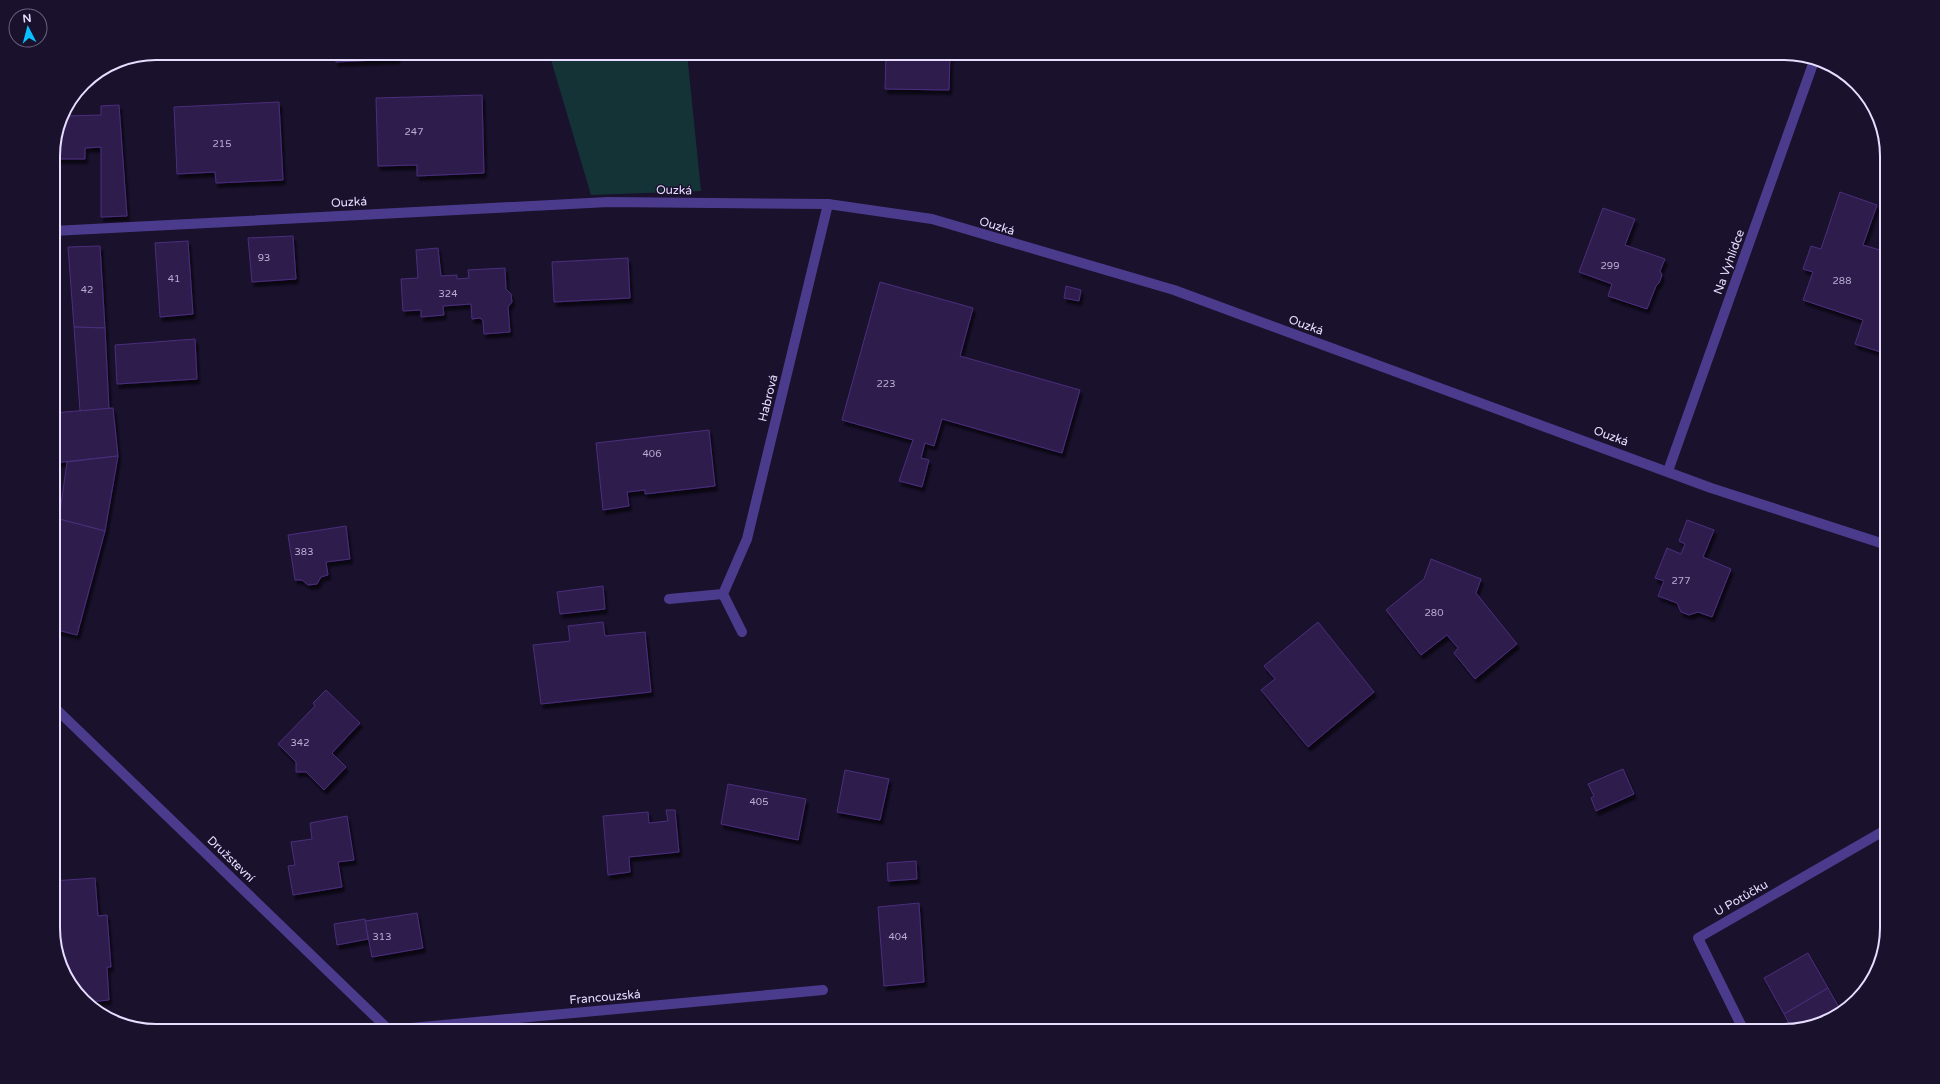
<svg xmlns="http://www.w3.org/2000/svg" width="1940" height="1084" font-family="'Varela Round',sans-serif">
	<defs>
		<filter id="shadow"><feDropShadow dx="2.5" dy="4.5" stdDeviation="1" flood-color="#0009"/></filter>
	</defs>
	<rect width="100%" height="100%" fill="#1a112d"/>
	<path fill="#143337" d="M 549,53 L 687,53 L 701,191 L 591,195 Z"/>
	<g fill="#2f1d4e" stroke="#4a2e7b" filter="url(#shadow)">
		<path d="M 335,53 L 356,53 L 357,61 L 336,62 Z"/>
		<path d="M 356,53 L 377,53 L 377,60 L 357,61 Z"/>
		<path d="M 377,53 L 397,53 L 398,59 L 377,60 Z"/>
		<path d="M 886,53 L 950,53 L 949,90 L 885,89 Z"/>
		<path d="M 482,95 L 484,173 L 417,176 L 417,165 L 378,166 L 376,98 Z"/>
		<path d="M 279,102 L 283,180 L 216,183 L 215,172 L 177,174 L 174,107 Z"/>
		<path d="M 119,105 L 127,216 L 101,217 L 101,147 L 85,148 L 85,159 L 53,159 L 53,150 L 64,111 L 65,111 L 65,116 L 101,115 L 101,106 Z"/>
		<path d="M 1840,192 L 1877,205 L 1863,245 L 1880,250 L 1882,247 L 1887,249 L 1887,354 L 1855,344 L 1863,320 L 1803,300 L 1813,272 L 1803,269 L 1811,246 L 1821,249 Z"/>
		<path d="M 1603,208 L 1635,219 L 1625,245 L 1665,259 L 1660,271 L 1662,275 L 1659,283 L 1656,286 L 1647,309 L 1608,296 L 1612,284 L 1579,272 Z"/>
		<path d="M 293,236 L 296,279 L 252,282 L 248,238 Z"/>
		<path d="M 188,241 L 193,314 L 160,317 L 155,243 Z"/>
		<path d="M 100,246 L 105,328 L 74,327 L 68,247 Z"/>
		<path d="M 438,248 L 441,276 L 457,275 L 457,279 L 469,278 L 468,270 L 505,268 L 506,289 L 511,294 L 512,302 L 508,307 L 510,332 L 484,334 L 483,321 L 480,318 L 472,319 L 471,304 L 443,306 L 444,315 L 421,317 L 421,310 L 403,311 L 401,279 L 418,278 L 416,250 Z"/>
		<path d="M 628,258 L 630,298 L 554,302 L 552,262 Z"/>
		<path d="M 880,282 L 973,308 L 960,356 L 1080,390 L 1062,453 L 942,419 L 934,446 L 925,443 L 921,458 L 929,460 L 922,487 L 899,481 L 913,440 L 842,420 Z"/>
		<path d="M 1066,286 L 1081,290 L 1079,301 L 1064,298 Z"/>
		<path d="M 74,327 L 105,328 L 109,409 L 80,411 Z"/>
		<path d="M 195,339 L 197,379 L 117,384 L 115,345 Z"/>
		<path d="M 113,408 L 118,456 L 53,463 L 53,413 Z"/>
		<path d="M 709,430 L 715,486 L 645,494 L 645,490 L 627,492 L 629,506 L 603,510 L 596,443 Z"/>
		<path d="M 118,456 L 105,531 L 59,519 L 67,462 Z"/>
		<path d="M 59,519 L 105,531 L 77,635 L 53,629 L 53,540 Z"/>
		<path d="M 1687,520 L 1714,530 L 1703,557 L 1731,569 L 1712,617 L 1698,612 L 1689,615 L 1681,612 L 1677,603 L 1658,596 L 1664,581 L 1655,578 L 1667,548 L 1681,554 L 1685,544 L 1679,541 Z"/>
		<path d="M 346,526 L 350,559 L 326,562 L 328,575 L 321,577 L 317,584 L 308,585 L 302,580 L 295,580 L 288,535 Z"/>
		<path d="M 1431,559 L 1481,579 L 1476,593 L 1517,644 L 1475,679 L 1454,653 L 1458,648 L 1447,635 L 1421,655 L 1386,610 L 1424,579 Z"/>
		<path d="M 603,586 L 605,609 L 560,614 L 557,592 Z"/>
		<path d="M 603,622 L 605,636 L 645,632 L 651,692 L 541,704 L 533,645 L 570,641 L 568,626 Z"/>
		<path d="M 1318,622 L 1374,692 L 1308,747 L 1261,690 L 1275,679 L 1264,666 Z"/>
		<path d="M 326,690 L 360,723 L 332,753 L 346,767 L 324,790 L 306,772 L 296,772 L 296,762 L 278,744 L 315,706 L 313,703 Z"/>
		<path d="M 1623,769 L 1634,794 L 1596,811 L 1591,798 L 1594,796 L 1588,784 Z"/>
		<path d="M 845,770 L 889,779 L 880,820 L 837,812 Z"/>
		<path d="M 728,784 L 806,799 L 798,840 L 721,824 Z"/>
		<path d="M 666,810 L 675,810 L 679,852 L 629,857 L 630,872 L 608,875 L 603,816 L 648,812 L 649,823 L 668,821 Z"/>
		<path d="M 347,816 L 354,860 L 338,862 L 342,887 L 293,895 L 288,866 L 295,865 L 291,842 L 312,839 L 310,823 Z"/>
		<path d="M 916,861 L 917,879 L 888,881 L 887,863 Z"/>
		<path d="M 95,878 L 98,916 L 107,915 L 111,967 L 107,967 L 109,1000 L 90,1002 L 67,979 L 53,934 L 53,881 Z"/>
		<path d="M 919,903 L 924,982 L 884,986 L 878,907 Z"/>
		<path d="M 417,913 L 423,948 L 372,957 L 365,921 Z"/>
		<path d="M 365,919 L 368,939 L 337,945 L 334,924 Z"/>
		<path d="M 1808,953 L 1828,988 L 1784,1014 L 1764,978 Z"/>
		<path d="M 1828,988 L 1841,1011 L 1835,1017 L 1792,1029 L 1784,1014 Z"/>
		<path d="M 961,1024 L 961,1031 L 882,1031 Z"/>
		<path d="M 1683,1024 L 1687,1031 L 1670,1031 Z"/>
	</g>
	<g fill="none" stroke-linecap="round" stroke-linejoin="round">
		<g stroke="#4b3b8d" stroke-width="10">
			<path d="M 53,231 L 608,202 L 828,204 L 932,219 L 1174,290 L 1711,488 L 1887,545"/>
			<path d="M 1668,471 L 1814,61"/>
			<path d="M 669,599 L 723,594"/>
			<path d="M 742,632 L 723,594 L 747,539 L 828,204"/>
			<path d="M 53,706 L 390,1031"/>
			<path d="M 389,1030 L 823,990"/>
			<path d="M 1744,1031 L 1698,938 L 1887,829"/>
		</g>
	</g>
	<g text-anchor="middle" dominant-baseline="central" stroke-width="3" stroke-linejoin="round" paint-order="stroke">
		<g font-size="10" fill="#b8add3">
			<text x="414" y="132">247</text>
			<text x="222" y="144">215</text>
			<text x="264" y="258">93</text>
			<text x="1610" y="266">299</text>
			<text x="174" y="279">41</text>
			<text x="1842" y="281">288</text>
			<text x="87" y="290">42</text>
			<text x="448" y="294">324</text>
			<text x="886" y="384">223</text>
			<text x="652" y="454">406</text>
			<text x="304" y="552">383</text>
			<text x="1681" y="581">277</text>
			<text x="1434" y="613">280</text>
			<text x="300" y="743">342</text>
			<text x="759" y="802">405</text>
			<text x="382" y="937">313</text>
			<text x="898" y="937">404</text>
		</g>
		<g font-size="12" fill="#e6ddff" stroke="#1a112d">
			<text transform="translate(674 190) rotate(1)">Ouzká</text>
			<text transform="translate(349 202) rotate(-3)">Ouzká</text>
			<text transform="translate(997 226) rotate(17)">Ouzká</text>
			<text transform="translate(1729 262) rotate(-70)">Na Vyhlídce</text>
			<text transform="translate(1306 325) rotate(20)">Ouzká</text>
			<text transform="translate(768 398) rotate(-76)">Habrová</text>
			<text transform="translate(1611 436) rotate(20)">Ouzká</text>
			<text transform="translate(231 859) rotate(44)">Družstevní</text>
			<text transform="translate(1741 898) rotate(-30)">U Potůčku</text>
			<text transform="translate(605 997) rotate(-5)">Francouzská</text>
		</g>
	</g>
	<path d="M0 0H1940V1084H0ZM156 60H1784A96 96 0 0 1 1880 156V928A96 96 0 0 1 1784 1024H156A96 96 0 0 1 60 928V156A96 96 0 0 1 156 60Z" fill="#1a112d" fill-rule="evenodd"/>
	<path fill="none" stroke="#e6ddff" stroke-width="2" d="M156 60H1784A96 96 0 0 1 1880 156V928A96 96 0 0 1 1784 1024H156A96 96 0 0 1 60 928V156A96 96 0 0 1 156 60Z"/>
	<g transform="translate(28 28) rotate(354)"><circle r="19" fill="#1a112d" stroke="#6c6381"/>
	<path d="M0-3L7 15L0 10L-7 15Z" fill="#09c0ff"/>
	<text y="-6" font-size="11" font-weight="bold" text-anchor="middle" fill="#e6ddff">N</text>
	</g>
</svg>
